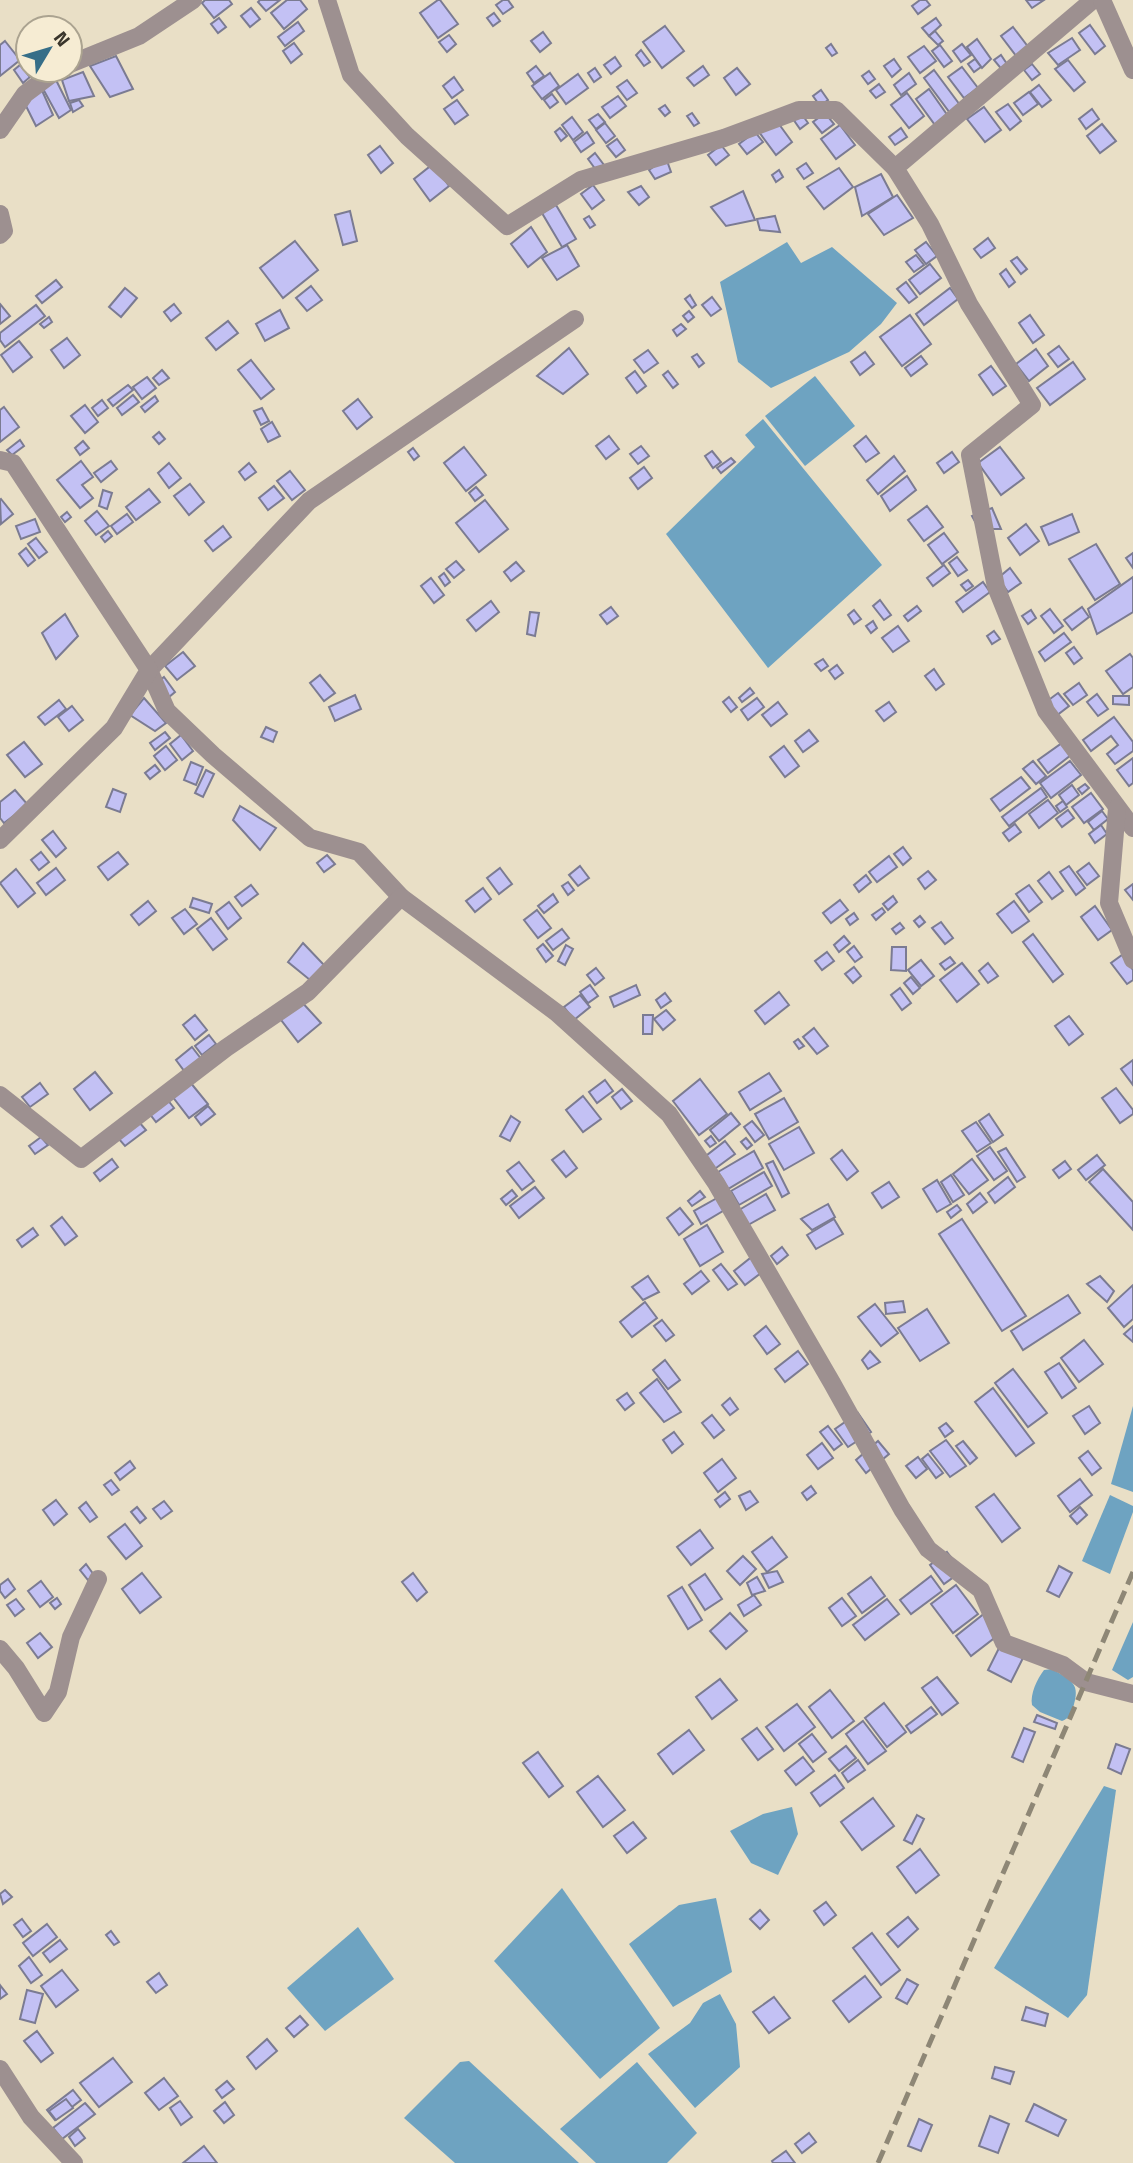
<svg xmlns="http://www.w3.org/2000/svg" width="1133" height="2163" font-family="'Titillium Web',sans-serif">
	<rect width="100%" height="100%" fill="#e9dfc6"/>
	<g fill="#6ea3c1">
		<path d="M 787,242 L 801,263 L 832,247 L 897,303 L 881,324 L 849,352 L 771,388 L 738,362 L 720,282 Z"/>
		<path d="M 815,376 L 855,426 L 805,466 L 765,416 Z"/>
		<path d="M 763,419 L 882,565 L 768,668 L 666,534 L 755,447 L 745,435 Z"/>
		<path d="M 1133,1406 L 1133,1492 L 1111,1484 Z"/>
		<path d="M 1110,1495 L 1133,1506 L 1133,1512 L 1110,1574 L 1082,1561 Z"/>
		<path d="M 1133,1622 L 1133,1677 L 1128,1680 L 1112,1670 Z"/>
		<path d="M 1052,1669 C 1072,1681 1081,1683 1073,1708 C 1070,1716 1069,1718 1062,1721 L 1040,1712 L 1032,1705 C 1030,1694 1037,1679 1044,1670 Z"/>
		<path d="M 1104,1786 L 1116,1790 L 1087,1995 L 1068,2018 L 994,1968 Z"/>
		<path d="M 792,1807 L 798,1834 L 778,1875 L 751,1863 L 730,1831 L 763,1814 Z"/>
		<path d="M 562,1888 L 660,2028 L 600,2079 L 494,1961 Z"/>
		<path d="M 716,1898 L 732,1972 L 673,2007 L 629,1944 L 679,1905 Z"/>
		<path d="M 358,1927 L 394,1979 L 325,2031 L 287,1988 Z"/>
		<path d="M 720,1994 L 736,2024 L 740,2067 L 695,2108 L 648,2054 L 690,2023 L 703,2003 Z"/>
		<path d="M 469,2061 L 579,2163 L 455,2163 L 404,2118 L 460,2062 Z"/>
		<path d="M 637,2062 L 697,2133 L 667,2163 L 596,2163 L 560,2129 Z"/>
	</g>
	<g fill="#c3c1f4" stroke="#7b7b92" stroke-width="2">
		<path d="M 205,0 L 229,0 L 232,4 L 214,18 L 202,3 Z"/>
		<path d="M 260,0 L 280,0 L 266,11 L 258,2 Z"/>
		<path d="M 287,0 L 300,0 L 307,9 L 284,29 L 271,13 Z"/>
		<path d="M 438,0 L 440,0 L 458,24 L 438,38 L 420,13 Z"/>
		<path d="M 503,0 L 508,0 L 513,7 L 503,14 L 496,5 Z"/>
		<path d="M 920,0 L 926,0 L 930,5 L 918,14 L 912,6 Z"/>
		<path d="M 1026,0 L 1044,0 L 1032,8 Z"/>
		<path d="M 251,8 L 260,19 L 250,27 L 241,16 Z"/>
		<path d="M 494,13 L 500,21 L 493,26 L 487,18 Z"/>
		<path d="M 219,18 L 226,27 L 218,33 L 211,24 Z"/>
		<path d="M 936,18 L 941,25 L 929,36 L 922,28 Z"/>
		<path d="M 298,22 L 304,31 L 285,46 L 278,37 Z"/>
		<path d="M 1090,25 L 1105,46 L 1095,54 L 1079,33 Z"/>
		<path d="M 665,26 L 684,51 L 662,68 L 643,42 Z"/>
		<path d="M 1013,27 L 1029,48 L 1017,57 L 1001,36 Z"/>
		<path d="M 935,31 L 943,41 L 938,45 L 929,36 Z"/>
		<path d="M 543,32 L 551,43 L 540,52 L 531,41 Z"/>
		<path d="M 449,35 L 456,44 L 447,52 L 439,42 Z"/>
		<path d="M 1072,38 L 1080,50 L 1058,65 L 1048,53 Z"/>
		<path d="M 977,39 L 991,59 L 982,68 L 967,47 Z"/>
		<path d="M 5,41 L 20,60 L 0,76 L 0,45 Z"/>
		<path d="M 294,43 L 302,54 L 291,63 L 283,51 Z"/>
		<path d="M 831,44 L 837,53 L 832,56 L 826,48 Z"/>
		<path d="M 962,44 L 971,55 L 961,62 L 953,51 Z"/>
		<path d="M 940,45 L 952,61 L 944,67 L 932,51 Z"/>
		<path d="M 924,46 L 936,61 L 920,73 L 908,57 Z"/>
		<path d="M 641,50 L 650,62 L 644,66 L 636,55 Z"/>
		<path d="M 1001,55 L 1009,67 L 1003,71 L 994,60 Z"/>
		<path d="M 116,56 L 133,89 L 110,97 L 90,66 Z"/>
		<path d="M 615,57 L 621,66 L 611,74 L 604,65 Z"/>
		<path d="M 894,59 L 901,69 L 892,77 L 884,66 Z"/>
		<path d="M 975,59 L 981,67 L 974,72 L 968,64 Z"/>
		<path d="M 1068,60 L 1085,82 L 1074,91 L 1055,69 Z"/>
		<path d="M 1032,64 L 1040,74 L 1032,80 L 1024,70 Z"/>
		<path d="M 20,65 L 30,77 L 23,83 L 14,70 Z"/>
		<path d="M 536,66 L 544,76 L 534,83 L 527,73 Z"/>
		<path d="M 703,66 L 709,75 L 694,86 L 687,78 Z"/>
		<path d="M 962,67 L 978,88 L 964,98 L 948,77 Z"/>
		<path d="M 595,68 L 601,77 L 594,82 L 588,73 Z"/>
		<path d="M 737,68 L 750,84 L 736,95 L 724,78 Z"/>
		<path d="M 934,70 L 960,105 L 950,113 L 924,78 Z"/>
		<path d="M 869,71 L 875,79 L 868,84 L 862,76 Z"/>
		<path d="M 83,72 L 94,96 L 69,101 L 62,80 Z"/>
		<path d="M 550,73 L 559,86 L 542,99 L 532,86 Z"/>
		<path d="M 909,73 L 916,84 L 901,95 L 894,85 Z"/>
		<path d="M 578,74 L 588,88 L 566,104 L 556,90 Z"/>
		<path d="M 454,77 L 463,90 L 452,98 L 443,86 Z"/>
		<path d="M 56,80 L 71,110 L 59,118 L 42,87 Z"/>
		<path d="M 627,80 L 637,93 L 627,100 L 617,87 Z"/>
		<path d="M 879,84 L 885,92 L 876,98 L 870,91 Z"/>
		<path d="M 1039,85 L 1051,100 L 1042,107 L 1030,92 Z"/>
		<path d="M 40,86 L 53,115 L 36,126 L 23,100 Z"/>
		<path d="M 929,89 L 948,116 L 935,125 L 916,99 Z"/>
		<path d="M 821,90 L 828,100 L 820,106 L 813,96 Z"/>
		<path d="M 1029,92 L 1038,104 L 1023,115 L 1014,103 Z"/>
		<path d="M 907,93 L 924,116 L 909,128 L 891,105 Z"/>
		<path d="M 552,94 L 558,102 L 550,108 L 544,100 Z"/>
		<path d="M 618,96 L 626,106 L 610,118 L 602,107 Z"/>
		<path d="M 79,100 L 83,106 L 73,112 L 70,103 Z"/>
		<path d="M 457,100 L 468,115 L 455,124 L 444,109 Z"/>
		<path d="M 1008,104 L 1021,121 L 1010,130 L 996,112 Z"/>
		<path d="M 665,105 L 670,112 L 665,116 L 659,109 Z"/>
		<path d="M 984,107 L 1001,130 L 985,142 L 967,119 Z"/>
		<path d="M 1092,109 L 1099,119 L 1086,129 L 1079,119 Z"/>
		<path d="M 692,113 L 699,123 L 694,126 L 687,116 Z"/>
		<path d="M 801,113 L 808,123 L 800,129 L 793,119 Z"/>
		<path d="M 825,113 L 834,124 L 822,133 L 813,122 Z"/>
		<path d="M 598,114 L 605,122 L 596,129 L 589,120 Z"/>
		<path d="M 572,117 L 583,132 L 573,140 L 562,125 Z"/>
		<path d="M 776,120 L 792,142 L 776,155 L 759,132 Z"/>
		<path d="M 605,123 L 615,136 L 606,143 L 596,130 Z"/>
		<path d="M 1102,124 L 1116,141 L 1100,153 L 1087,136 Z"/>
		<path d="M 840,125 L 855,145 L 836,159 L 821,139 Z"/>
		<path d="M 560,128 L 567,136 L 561,141 L 555,132 Z"/>
		<path d="M 901,128 L 907,137 L 895,145 L 889,137 Z"/>
		<path d="M 587,132 L 594,143 L 581,152 L 574,142 Z"/>
		<path d="M 755,132 L 763,142 L 747,154 L 739,144 Z"/>
		<path d="M 617,139 L 625,150 L 616,157 L 607,146 Z"/>
		<path d="M 721,145 L 729,155 L 716,165 L 708,155 Z"/>
		<path d="M 380,146 L 393,163 L 381,173 L 368,155 Z"/>
		<path d="M 595,153 L 604,165 L 596,170 L 588,159 Z"/>
		<path d="M 666,158 L 671,172 L 655,179 L 649,170 Z"/>
		<path d="M 806,163 L 813,173 L 804,179 L 797,169 Z"/>
		<path d="M 433,164 L 449,186 L 430,201 L 414,179 Z"/>
		<path d="M 839,168 L 853,187 L 824,209 L 807,187 Z"/>
		<path d="M 779,170 L 783,177 L 776,182 L 772,175 Z"/>
		<path d="M 881,174 L 893,197 L 862,216 L 855,187 Z"/>
		<path d="M 593,185 L 604,200 L 592,209 L 581,194 Z"/>
		<path d="M 641,186 L 649,197 L 639,205 L 628,192 Z"/>
		<path d="M 743,191 L 755,220 L 726,226 L 711,207 Z"/>
		<path d="M 897,195 L 913,218 L 884,235 L 868,214 Z"/>
		<path d="M 556,205 L 576,239 L 562,247 L 542,213 Z"/>
		<path d="M 350,211 L 357,241 L 343,245 L 335,215 Z"/>
		<path d="M 589,216 L 595,225 L 590,228 L 584,219 Z"/>
		<path d="M 775,216 L 780,232 L 760,230 L 757,219 Z"/>
		<path d="M 531,227 L 547,252 L 528,267 L 511,244 Z"/>
		<path d="M 988,238 L 995,248 L 981,258 L 974,249 Z"/>
		<path d="M 295,241 L 318,270 L 283,298 L 260,268 Z"/>
		<path d="M 926,242 L 937,256 L 926,264 L 915,250 Z"/>
		<path d="M 567,245 L 579,266 L 557,280 L 542,258 Z"/>
		<path d="M 916,255 L 924,265 L 914,272 L 906,262 Z"/>
		<path d="M 1017,257 L 1027,269 L 1021,274 L 1011,261 Z"/>
		<path d="M 930,264 L 941,278 L 920,294 L 909,280 Z"/>
		<path d="M 1006,269 L 1015,282 L 1009,287 L 1000,274 Z"/>
		<path d="M 56,280 L 62,287 L 42,303 L 36,296 Z"/>
		<path d="M 906,282 L 917,297 L 909,303 L 897,289 Z"/>
		<path d="M 311,286 L 322,300 L 307,311 L 296,298 Z"/>
		<path d="M 125,288 L 137,298 L 121,317 L 109,307 Z"/>
		<path d="M 950,288 L 958,299 L 924,325 L 916,314 Z"/>
		<path d="M 690,295 L 696,305 L 692,308 L 685,299 Z"/>
		<path d="M 712,297 L 721,309 L 711,316 L 702,305 Z"/>
		<path d="M 0,304 L 10,316 L 0,324 Z"/>
		<path d="M 174,304 L 181,313 L 171,321 L 164,312 Z"/>
		<path d="M 36,305 L 45,316 L 5,347 L 0,340 L 0,333 Z"/>
		<path d="M 280,310 L 289,328 L 265,341 L 256,324 Z"/>
		<path d="M 689,311 L 694,317 L 688,322 L 683,316 Z"/>
		<path d="M 910,315 L 931,344 L 902,366 L 880,337 Z"/>
		<path d="M 1030,315 L 1044,335 L 1033,343 L 1019,323 Z"/>
		<path d="M 49,317 L 52,322 L 44,328 L 40,324 Z"/>
		<path d="M 228,321 L 238,333 L 216,350 L 206,338 Z"/>
		<path d="M 681,324 L 686,329 L 677,336 L 673,330 Z"/>
		<path d="M 67,338 L 80,355 L 64,368 L 51,350 Z"/>
		<path d="M 19,341 L 32,357 L 13,372 L 1,355 Z"/>
		<path d="M 1059,346 L 1069,359 L 1058,367 L 1048,354 Z"/>
		<path d="M 569,348 L 588,374 L 563,394 L 537,376 Z"/>
		<path d="M 1036,349 L 1048,366 L 1029,381 L 1016,364 Z"/>
		<path d="M 648,350 L 658,363 L 644,373 L 634,360 Z"/>
		<path d="M 865,352 L 874,364 L 860,375 L 851,362 Z"/>
		<path d="M 697,354 L 704,363 L 699,367 L 692,357 Z"/>
		<path d="M 921,356 L 927,364 L 911,376 L 905,368 Z"/>
		<path d="M 251,360 L 274,389 L 261,399 L 238,370 Z"/>
		<path d="M 1073,362 L 1085,379 L 1050,405 L 1037,388 Z"/>
		<path d="M 991,366 L 1006,386 L 993,395 L 979,375 Z"/>
		<path d="M 162,370 L 169,378 L 159,385 L 153,378 Z"/>
		<path d="M 635,371 L 646,386 L 637,393 L 626,378 Z"/>
		<path d="M 668,371 L 678,384 L 673,388 L 663,375 Z"/>
		<path d="M 147,377 L 156,388 L 142,399 L 133,387 Z"/>
		<path d="M 128,385 L 133,390 L 113,406 L 108,400 Z"/>
		<path d="M 133,395 L 139,402 L 122,415 L 117,408 Z"/>
		<path d="M 155,396 L 158,401 L 145,412 L 141,407 Z"/>
		<path d="M 358,399 L 372,417 L 357,429 L 343,411 Z"/>
		<path d="M 102,400 L 108,408 L 98,416 L 92,408 Z"/>
		<path d="M 85,405 L 98,422 L 85,433 L 71,416 Z"/>
		<path d="M 4,407 L 19,427 L 0,442 L 0,410 Z"/>
		<path d="M 262,408 L 269,421 L 261,425 L 254,411 Z"/>
		<path d="M 272,422 L 280,436 L 268,442 L 261,429 Z"/>
		<path d="M 159,432 L 165,439 L 159,444 L 153,437 Z"/>
		<path d="M 609,436 L 619,449 L 606,459 L 596,446 Z"/>
		<path d="M 866,436 L 879,453 L 866,462 L 854,446 Z"/>
		<path d="M 20,440 L 24,446 L 12,455 L 7,450 Z"/>
		<path d="M 83,441 L 89,448 L 80,455 L 75,448 Z"/>
		<path d="M 641,446 L 649,456 L 638,464 L 630,454 Z"/>
		<path d="M 464,447 L 486,475 L 466,491 L 444,463 Z"/>
		<path d="M 1000,447 L 1024,478 L 1001,495 L 978,463 Z"/>
		<path d="M 413,448 L 419,456 L 414,460 L 408,452 Z"/>
		<path d="M 712,451 L 721,462 L 713,468 L 705,456 Z"/>
		<path d="M 952,452 L 959,462 L 944,473 L 937,463 Z"/>
		<path d="M 894,456 L 905,471 L 878,494 L 867,480 Z"/>
		<path d="M 731,458 L 735,462 L 721,473 L 717,468 Z"/>
		<path d="M 81,461 L 93,477 L 82,485 L 93,498 L 80,508 L 57,480 Z"/>
		<path d="M 111,461 L 117,469 L 101,482 L 94,473 Z"/>
		<path d="M 169,463 L 181,478 L 169,488 L 158,473 Z"/>
		<path d="M 249,463 L 256,472 L 245,480 L 239,472 Z"/>
		<path d="M 644,467 L 652,478 L 638,489 L 630,478 Z"/>
		<path d="M 290,471 L 305,490 L 292,500 L 277,481 Z"/>
		<path d="M 907,476 L 916,490 L 890,511 L 881,496 Z"/>
		<path d="M 190,484 L 204,502 L 189,515 L 174,496 Z"/>
		<path d="M 274,486 L 284,498 L 268,510 L 259,498 Z"/>
		<path d="M 476,487 L 483,495 L 475,501 L 469,493 Z"/>
		<path d="M 149,489 L 160,502 L 136,520 L 126,507 Z"/>
		<path d="M 103,490 L 112,493 L 107,509 L 99,506 Z"/>
		<path d="M 1,499 L 13,514 L 1,524 L 0,500 Z"/>
		<path d="M 485,500 L 508,529 L 479,552 L 456,523 Z"/>
		<path d="M 927,506 L 943,527 L 924,541 L 908,520 Z"/>
		<path d="M 992,508 L 1001,529 L 979,529 L 972,516 Z"/>
		<path d="M 97,511 L 109,526 L 96,535 L 85,521 Z"/>
		<path d="M 67,512 L 71,517 L 65,522 L 61,517 Z"/>
		<path d="M 127,514 L 133,522 L 117,534 L 111,526 Z"/>
		<path d="M 1072,514 L 1079,532 L 1049,545 L 1041,527 Z"/>
		<path d="M 35,519 L 40,532 L 21,539 L 16,526 Z"/>
		<path d="M 1026,524 L 1039,541 L 1020,555 L 1008,538 Z"/>
		<path d="M 223,526 L 231,537 L 213,551 L 205,541 Z"/>
		<path d="M 108,531 L 112,536 L 105,542 L 101,537 Z"/>
		<path d="M 944,533 L 958,552 L 942,564 L 928,545 Z"/>
		<path d="M 36,538 L 47,552 L 39,558 L 28,544 Z"/>
		<path d="M 1096,544 L 1120,584 L 1095,600 L 1069,559 Z"/>
		<path d="M 26,548 L 35,560 L 28,566 L 19,554 Z"/>
		<path d="M 1133,553 L 1133,568 L 1126,558 Z"/>
		<path d="M 957,557 L 967,570 L 958,576 L 949,563 Z"/>
		<path d="M 456,561 L 464,570 L 454,578 L 446,569 Z"/>
		<path d="M 516,562 L 524,571 L 511,581 L 504,572 Z"/>
		<path d="M 944,565 L 950,573 L 933,586 L 927,578 Z"/>
		<path d="M 1010,568 L 1021,583 L 1008,592 L 998,578 Z"/>
		<path d="M 444,573 L 450,582 L 445,586 L 439,577 Z"/>
		<path d="M 1133,577 L 1133,612 L 1097,634 L 1088,609 Z"/>
		<path d="M 431,578 L 444,595 L 434,603 L 421,586 Z"/>
		<path d="M 968,580 L 973,586 L 966,591 L 961,585 Z"/>
		<path d="M 983,582 L 990,592 L 963,612 L 956,602 Z"/>
		<path d="M 880,600 L 891,615 L 884,620 L 873,606 Z"/>
		<path d="M 491,601 L 499,612 L 476,631 L 467,620 Z"/>
		<path d="M 917,606 L 921,611 L 908,621 L 904,616 Z"/>
		<path d="M 611,607 L 618,616 L 607,624 L 600,615 Z"/>
		<path d="M 1082,607 L 1089,617 L 1072,630 L 1064,620 Z"/>
		<path d="M 1050,609 L 1063,626 L 1054,633 L 1041,616 Z"/>
		<path d="M 854,610 L 861,619 L 854,624 L 848,615 Z"/>
		<path d="M 1031,610 L 1036,618 L 1028,624 L 1022,616 Z"/>
		<path d="M 530,612 L 539,613 L 535,636 L 527,634 Z"/>
		<path d="M 65,614 L 78,636 L 56,659 L 42,633 Z"/>
		<path d="M 873,621 L 877,628 L 871,633 L 866,626 Z"/>
		<path d="M 898,626 L 909,641 L 893,652 L 882,638 Z"/>
		<path d="M 994,631 L 1000,639 L 992,644 L 987,636 Z"/>
		<path d="M 1064,633 L 1071,642 L 1045,661 L 1039,652 Z"/>
		<path d="M 1074,647 L 1082,658 L 1074,664 L 1066,653 Z"/>
		<path d="M 183,652 L 195,666 L 177,680 L 165,666 Z"/>
		<path d="M 1130,654 L 1133,658 L 1133,687 L 1123,694 L 1106,671 Z"/>
		<path d="M 823,659 L 828,666 L 821,671 L 815,664 Z"/>
		<path d="M 837,665 L 843,673 L 835,679 L 829,671 Z"/>
		<path d="M 934,669 L 944,684 L 936,690 L 925,676 Z"/>
		<path d="M 320,675 L 335,693 L 324,701 L 310,683 Z"/>
		<path d="M 164,677 L 175,692 L 169,697 L 158,682 Z"/>
		<path d="M 1079,683 L 1087,695 L 1073,705 L 1064,694 Z"/>
		<path d="M 750,688 L 754,693 L 742,702 L 739,698 Z"/>
		<path d="M 1058,693 L 1069,706 L 1056,716 L 1046,702 Z"/>
		<path d="M 1097,694 L 1108,709 L 1098,716 L 1087,702 Z"/>
		<path d="M 355,695 L 361,709 L 335,721 L 329,707 Z"/>
		<path d="M 1113,696 L 1129,696 L 1129,705 L 1113,704 Z"/>
		<path d="M 729,697 L 737,707 L 731,712 L 723,702 Z"/>
		<path d="M 144,698 L 166,723 L 155,731 L 130,715 Z"/>
		<path d="M 757,698 L 764,707 L 748,720 L 741,710 Z"/>
		<path d="M 59,700 L 66,709 L 45,725 L 38,717 Z"/>
		<path d="M 778,702 L 787,714 L 771,726 L 762,715 Z"/>
		<path d="M 889,702 L 896,712 L 884,721 L 876,711 Z"/>
		<path d="M 72,706 L 83,720 L 69,731 L 58,717 Z"/>
		<path d="M 1114,717 L 1133,742 L 1133,751 L 1115,764 L 1107,754 L 1118,745 L 1111,736 L 1091,751 L 1083,740 Z"/>
		<path d="M 266,727 L 277,732 L 273,742 L 261,737 Z"/>
		<path d="M 809,730 L 818,741 L 803,752 L 795,741 Z"/>
		<path d="M 165,732 L 170,738 L 155,750 L 150,743 Z"/>
		<path d="M 181,735 L 193,751 L 182,760 L 170,744 Z"/>
		<path d="M 24,742 L 42,764 L 25,777 L 7,755 Z"/>
		<path d="M 1062,743 L 1071,755 L 1048,773 L 1038,760 Z"/>
		<path d="M 166,746 L 177,760 L 165,770 L 154,756 Z"/>
		<path d="M 784,746 L 799,766 L 785,777 L 770,757 Z"/>
		<path d="M 1133,758 L 1133,783 L 1129,786 L 1117,770 Z"/>
		<path d="M 1033,761 L 1046,776 L 1036,784 L 1023,769 Z"/>
		<path d="M 1070,761 L 1081,775 L 1051,798 L 1040,783 Z"/>
		<path d="M 191,762 L 203,767 L 196,785 L 184,780 Z"/>
		<path d="M 155,765 L 160,771 L 150,779 L 145,773 Z"/>
		<path d="M 206,770 L 214,774 L 203,797 L 195,793 Z"/>
		<path d="M 1021,777 L 1030,788 L 1000,811 L 991,799 Z"/>
		<path d="M 1085,784 L 1089,788 L 1082,794 L 1078,789 Z"/>
		<path d="M 1072,785 L 1079,795 L 1066,805 L 1059,795 Z"/>
		<path d="M 1041,788 L 1047,797 L 1009,826 L 1002,817 Z"/>
		<path d="M 113,789 L 126,794 L 120,812 L 106,807 Z"/>
		<path d="M 15,790 L 28,805 L 4,823 L 0,818 L 0,802 Z"/>
		<path d="M 1091,793 L 1103,809 L 1084,823 L 1072,807 Z"/>
		<path d="M 1048,800 L 1058,813 L 1039,828 L 1029,814 Z"/>
		<path d="M 1063,801 L 1067,807 L 1060,812 L 1056,806 Z"/>
		<path d="M 240,806 L 276,828 L 260,850 L 233,820 Z"/>
		<path d="M 1068,810 L 1074,818 L 1062,827 L 1056,819 Z"/>
		<path d="M 1102,811 L 1108,819 L 1094,830 L 1088,822 Z"/>
		<path d="M 1015,824 L 1021,832 L 1009,841 L 1003,833 Z"/>
		<path d="M 1101,825 L 1107,834 L 1095,843 L 1089,834 Z"/>
		<path d="M 53,831 L 66,848 L 56,857 L 42,840 Z"/>
		<path d="M 903,847 L 911,858 L 903,865 L 894,854 Z"/>
		<path d="M 41,852 L 49,862 L 39,870 L 31,860 Z"/>
		<path d="M 118,852 L 128,864 L 108,880 L 98,867 Z"/>
		<path d="M 327,855 L 335,864 L 324,872 L 317,863 Z"/>
		<path d="M 889,856 L 897,867 L 877,882 L 869,872 Z"/>
		<path d="M 1089,863 L 1099,876 L 1087,885 L 1077,872 Z"/>
		<path d="M 580,866 L 589,878 L 578,886 L 569,875 Z"/>
		<path d="M 1069,866 L 1085,888 L 1076,895 L 1060,872 Z"/>
		<path d="M 56,868 L 65,880 L 46,895 L 37,883 Z"/>
		<path d="M 500,868 L 512,884 L 499,894 L 487,878 Z"/>
		<path d="M 16,869 L 35,893 L 18,907 L 0,883 Z"/>
		<path d="M 928,871 L 936,880 L 925,889 L 918,879 Z"/>
		<path d="M 1049,872 L 1063,891 L 1052,899 L 1038,881 Z"/>
		<path d="M 866,875 L 871,882 L 859,892 L 854,885 Z"/>
		<path d="M 568,882 L 574,890 L 568,895 L 562,886 Z"/>
		<path d="M 1133,884 L 1133,900 L 1125,890 Z"/>
		<path d="M 251,885 L 258,894 L 242,906 L 235,897 Z"/>
		<path d="M 1029,885 L 1042,902 L 1029,912 L 1016,894 Z"/>
		<path d="M 483,888 L 491,899 L 475,912 L 466,901 Z"/>
		<path d="M 553,894 L 558,902 L 544,913 L 538,906 Z"/>
		<path d="M 893,896 L 897,902 L 888,910 L 883,904 Z"/>
		<path d="M 193,898 L 212,904 L 209,913 L 190,907 Z"/>
		<path d="M 840,900 L 848,910 L 831,923 L 823,913 Z"/>
		<path d="M 148,901 L 156,911 L 139,925 L 131,915 Z"/>
		<path d="M 1014,901 L 1029,921 L 1012,933 L 997,914 Z"/>
		<path d="M 229,902 L 241,918 L 228,929 L 216,912 Z"/>
		<path d="M 1095,906 L 1112,930 L 1098,940 L 1081,917 Z"/>
		<path d="M 882,908 L 885,912 L 876,920 L 872,915 Z"/>
		<path d="M 185,909 L 197,924 L 184,934 L 172,918 Z"/>
		<path d="M 537,910 L 551,928 L 538,938 L 524,920 Z"/>
		<path d="M 854,913 L 858,919 L 850,925 L 846,919 Z"/>
		<path d="M 920,916 L 925,922 L 919,927 L 914,921 Z"/>
		<path d="M 211,918 L 227,939 L 213,950 L 197,929 Z"/>
		<path d="M 941,922 L 953,938 L 945,944 L 932,928 Z"/>
		<path d="M 900,923 L 904,928 L 896,934 L 892,929 Z"/>
		<path d="M 562,929 L 569,938 L 553,950 L 546,941 Z"/>
		<path d="M 1033,934 L 1063,974 L 1053,982 L 1023,942 Z"/>
		<path d="M 844,936 L 850,943 L 839,952 L 834,945 Z"/>
		<path d="M 303,943 L 324,965 L 310,980 L 288,962 Z"/>
		<path d="M 543,944 L 553,956 L 546,962 L 537,949 Z"/>
		<path d="M 566,945 L 573,949 L 565,965 L 558,961 Z"/>
		<path d="M 854,946 L 862,957 L 855,962 L 847,952 Z"/>
		<path d="M 892,947 L 906,947 L 906,971 L 891,970 Z"/>
		<path d="M 827,952 L 834,961 L 822,970 L 815,961 Z"/>
		<path d="M 1122,955 L 1133,970 L 1133,980 L 1127,984 L 1111,963 Z"/>
		<path d="M 950,957 L 955,963 L 945,970 L 940,964 Z"/>
		<path d="M 921,960 L 934,976 L 921,986 L 908,970 Z"/>
		<path d="M 962,963 L 979,984 L 957,1002 L 940,980 Z"/>
		<path d="M 988,963 L 998,976 L 988,983 L 979,971 Z"/>
		<path d="M 854,967 L 861,976 L 853,983 L 845,974 Z"/>
		<path d="M 596,968 L 604,978 L 595,985 L 587,975 Z"/>
		<path d="M 911,977 L 920,988 L 913,994 L 904,983 Z"/>
		<path d="M 590,985 L 598,996 L 588,1003 L 580,992 Z"/>
		<path d="M 636,985 L 640,995 L 614,1007 L 610,997 Z"/>
		<path d="M 900,988 L 911,1003 L 902,1010 L 891,995 Z"/>
		<path d="M 779,992 L 789,1005 L 765,1024 L 755,1011 Z"/>
		<path d="M 665,993 L 671,1001 L 661,1008 L 656,1000 Z"/>
		<path d="M 580,995 L 590,1007 L 574,1020 L 564,1007 Z"/>
		<path d="M 299,999 L 321,1023 L 298,1042 L 278,1016 Z"/>
		<path d="M 666,1010 L 675,1020 L 663,1030 L 654,1019 Z"/>
		<path d="M 195,1015 L 207,1030 L 195,1040 L 183,1025 Z"/>
		<path d="M 643,1015 L 653,1015 L 652,1034 L 643,1034 Z"/>
		<path d="M 1069,1016 L 1083,1034 L 1069,1045 L 1055,1026 Z"/>
		<path d="M 814,1028 L 828,1046 L 817,1054 L 803,1037 Z"/>
		<path d="M 209,1035 L 216,1044 L 202,1055 L 195,1046 Z"/>
		<path d="M 798,1039 L 804,1046 L 799,1049 L 794,1042 Z"/>
		<path d="M 192,1047 L 202,1060 L 185,1072 L 176,1060 Z"/>
		<path d="M 1133,1060 L 1133,1085 L 1121,1069 Z"/>
		<path d="M 95,1072 L 112,1093 L 90,1110 L 74,1089 Z"/>
		<path d="M 769,1073 L 781,1091 L 750,1110 L 739,1092 Z"/>
		<path d="M 700,1079 L 727,1114 L 699,1135 L 673,1101 Z"/>
		<path d="M 605,1080 L 613,1091 L 597,1103 L 589,1092 Z"/>
		<path d="M 190,1082 L 208,1104 L 189,1118 L 172,1096 Z"/>
		<path d="M 40,1083 L 48,1094 L 30,1107 L 22,1097 Z"/>
		<path d="M 1116,1088 L 1133,1110 L 1133,1114 L 1120,1123 L 1102,1098 Z"/>
		<path d="M 622,1089 L 632,1101 L 621,1109 L 612,1097 Z"/>
		<path d="M 583,1096 L 601,1119 L 583,1132 L 566,1110 Z"/>
		<path d="M 784,1098 L 798,1122 L 769,1139 L 755,1114 Z"/>
		<path d="M 167,1099 L 174,1108 L 156,1122 L 149,1113 Z"/>
		<path d="M 208,1106 L 215,1114 L 201,1125 L 195,1117 Z"/>
		<path d="M 731,1113 L 740,1124 L 719,1141 L 710,1130 Z"/>
		<path d="M 989,1114 L 1003,1135 L 993,1142 L 979,1121 Z"/>
		<path d="M 511,1116 L 520,1122 L 510,1141 L 500,1136 Z"/>
		<path d="M 752,1121 L 764,1135 L 755,1142 L 744,1127 Z"/>
		<path d="M 139,1122 L 146,1130 L 125,1146 L 118,1138 Z"/>
		<path d="M 976,1122 L 991,1143 L 977,1152 L 962,1131 Z"/>
		<path d="M 799,1127 L 814,1153 L 784,1170 L 769,1144 Z"/>
		<path d="M 711,1136 L 716,1143 L 710,1147 L 705,1141 Z"/>
		<path d="M 41,1137 L 48,1145 L 35,1154 L 29,1146 Z"/>
		<path d="M 746,1138 L 752,1145 L 747,1149 L 741,1142 Z"/>
		<path d="M 725,1141 L 735,1154 L 712,1171 L 702,1159 Z"/>
		<path d="M 990,1147 L 1007,1171 L 994,1180 L 977,1156 Z"/>
		<path d="M 1006,1148 L 1025,1177 L 1017,1182 L 998,1152 Z"/>
		<path d="M 842,1150 L 858,1171 L 847,1180 L 831,1159 Z"/>
		<path d="M 564,1151 L 577,1168 L 566,1177 L 552,1160 Z"/>
		<path d="M 754,1151 L 763,1168 L 728,1189 L 718,1172 Z"/>
		<path d="M 1097,1155 L 1105,1165 L 1086,1180 L 1078,1170 Z"/>
		<path d="M 112,1159 L 118,1167 L 100,1181 L 94,1173 Z"/>
		<path d="M 972,1159 L 988,1180 L 969,1194 L 953,1174 Z"/>
		<path d="M 773,1161 L 789,1193 L 782,1197 L 766,1164 Z"/>
		<path d="M 1065,1161 L 1071,1169 L 1059,1178 L 1053,1170 Z"/>
		<path d="M 519,1162 L 534,1181 L 522,1190 L 507,1171 Z"/>
		<path d="M 1103,1169 L 1133,1202 L 1133,1230 L 1089,1182 Z"/>
		<path d="M 764,1172 L 772,1186 L 739,1205 L 731,1191 Z"/>
		<path d="M 951,1175 L 964,1195 L 953,1202 L 941,1182 Z"/>
		<path d="M 1008,1177 L 1015,1187 L 995,1203 L 988,1193 Z"/>
		<path d="M 937,1180 L 951,1204 L 937,1212 L 923,1189 Z"/>
		<path d="M 889,1182 L 899,1197 L 882,1208 L 872,1193 Z"/>
		<path d="M 535,1187 L 544,1198 L 519,1218 L 510,1206 Z"/>
		<path d="M 512,1190 L 517,1196 L 506,1205 L 501,1199 Z"/>
		<path d="M 700,1191 L 705,1197 L 692,1206 L 688,1201 Z"/>
		<path d="M 726,1193 L 733,1205 L 701,1224 L 694,1211 Z"/>
		<path d="M 980,1193 L 987,1202 L 973,1213 L 967,1204 Z"/>
		<path d="M 766,1194 L 775,1210 L 748,1225 L 739,1210 Z"/>
		<path d="M 828,1204 L 835,1217 L 812,1230 L 801,1219 Z"/>
		<path d="M 957,1205 L 961,1210 L 951,1218 L 947,1212 Z"/>
		<path d="M 680,1208 L 693,1224 L 679,1235 L 667,1218 Z"/>
		<path d="M 62,1217 L 77,1236 L 65,1245 L 51,1226 Z"/>
		<path d="M 834,1219 L 843,1234 L 816,1249 L 807,1235 Z"/>
		<path d="M 962,1219 L 1026,1316 L 1002,1331 L 939,1234 Z"/>
		<path d="M 707,1225 L 723,1252 L 700,1266 L 684,1239 Z"/>
		<path d="M 33,1228 L 38,1235 L 22,1247 L 17,1240 Z"/>
		<path d="M 782,1247 L 788,1255 L 777,1264 L 771,1256 Z"/>
		<path d="M 754,1255 L 765,1270 L 745,1285 L 734,1271 Z"/>
		<path d="M 721,1264 L 737,1284 L 728,1290 L 713,1270 Z"/>
		<path d="M 701,1271 L 709,1281 L 692,1294 L 684,1284 Z"/>
		<path d="M 648,1276 L 659,1292 L 643,1300 L 632,1287 Z"/>
		<path d="M 1100,1276 L 1114,1291 L 1107,1302 L 1087,1284 Z"/>
		<path d="M 1133,1285 L 1133,1319 L 1124,1327 L 1108,1308 Z"/>
		<path d="M 1068,1295 L 1080,1313 L 1023,1350 L 1011,1331 Z"/>
		<path d="M 903,1301 L 905,1312 L 886,1314 L 885,1303 Z"/>
		<path d="M 645,1302 L 657,1318 L 632,1337 L 620,1322 Z"/>
		<path d="M 875,1304 L 898,1333 L 881,1346 L 858,1317 Z"/>
		<path d="M 927,1309 L 949,1343 L 920,1361 L 898,1328 Z"/>
		<path d="M 662,1320 L 674,1335 L 666,1341 L 654,1326 Z"/>
		<path d="M 766,1326 L 780,1344 L 767,1354 L 754,1336 Z"/>
		<path d="M 1133,1326 L 1133,1342 L 1124,1334 Z"/>
		<path d="M 1084,1340 L 1103,1364 L 1079,1382 L 1061,1358 Z"/>
		<path d="M 798,1351 L 808,1364 L 785,1382 L 775,1369 Z"/>
		<path d="M 870,1351 L 880,1362 L 868,1369 L 862,1360 Z"/>
		<path d="M 665,1360 L 680,1380 L 668,1389 L 653,1370 Z"/>
		<path d="M 1059,1363 L 1076,1388 L 1062,1398 L 1045,1372 Z"/>
		<path d="M 1013,1369 L 1047,1413 L 1028,1427 L 995,1383 Z"/>
		<path d="M 657,1379 L 681,1412 L 664,1422 L 640,1393 Z"/>
		<path d="M 993,1388 L 1034,1443 L 1016,1456 L 975,1402 Z"/>
		<path d="M 627,1393 L 634,1403 L 625,1410 L 617,1400 Z"/>
		<path d="M 730,1398 L 738,1409 L 730,1415 L 722,1405 Z"/>
		<path d="M 1089,1406 L 1100,1423 L 1085,1434 L 1073,1416 Z"/>
		<path d="M 858,1413 L 871,1432 L 848,1447 L 835,1429 Z"/>
		<path d="M 712,1415 L 724,1430 L 714,1438 L 702,1423 Z"/>
		<path d="M 946,1423 L 953,1431 L 945,1437 L 939,1428 Z"/>
		<path d="M 828,1426 L 842,1444 L 834,1450 L 820,1432 Z"/>
		<path d="M 674,1432 L 683,1444 L 672,1453 L 663,1440 Z"/>
		<path d="M 946,1440 L 966,1466 L 950,1477 L 930,1451 Z"/>
		<path d="M 878,1441 L 889,1454 L 866,1473 L 856,1460 Z"/>
		<path d="M 963,1441 L 977,1458 L 970,1464 L 956,1446 Z"/>
		<path d="M 822,1443 L 833,1458 L 818,1469 L 807,1455 Z"/>
		<path d="M 1088,1451 L 1101,1468 L 1092,1475 L 1079,1458 Z"/>
		<path d="M 928,1454 L 943,1473 L 936,1478 L 922,1459 Z"/>
		<path d="M 918,1457 L 927,1469 L 916,1478 L 906,1466 Z"/>
		<path d="M 722,1459 L 736,1478 L 718,1492 L 704,1473 Z"/>
		<path d="M 130,1461 L 135,1468 L 120,1480 L 115,1473 Z"/>
		<path d="M 1080,1479 L 1092,1495 L 1070,1512 L 1058,1496 Z"/>
		<path d="M 111,1480 L 119,1490 L 112,1495 L 104,1485 Z"/>
		<path d="M 811,1486 L 816,1493 L 807,1500 L 802,1493 Z"/>
		<path d="M 750,1491 L 758,1502 L 746,1510 L 739,1496 Z"/>
		<path d="M 725,1492 L 730,1499 L 720,1507 L 715,1500 Z"/>
		<path d="M 994,1494 L 1020,1528 L 1002,1542 L 976,1507 Z"/>
		<path d="M 56,1500 L 67,1514 L 54,1525 L 43,1510 Z"/>
		<path d="M 164,1501 L 172,1511 L 161,1519 L 153,1509 Z"/>
		<path d="M 86,1502 L 97,1517 L 90,1522 L 79,1508 Z"/>
		<path d="M 137,1507 L 146,1518 L 140,1523 L 131,1512 Z"/>
		<path d="M 1080,1507 L 1087,1515 L 1077,1524 L 1070,1516 Z"/>
		<path d="M 125,1524 L 142,1546 L 126,1559 L 108,1537 Z"/>
		<path d="M 700,1530 L 713,1548 L 691,1565 L 677,1547 Z"/>
		<path d="M 772,1537 L 787,1557 L 767,1572 L 752,1552 Z"/>
		<path d="M 947,1552 L 962,1571 L 944,1584 L 930,1565 Z"/>
		<path d="M 743,1556 L 756,1569 L 740,1585 L 727,1571 Z"/>
		<path d="M 86,1564 L 94,1575 L 88,1580 L 80,1570 Z"/>
		<path d="M 1059,1566 L 1072,1573 L 1059,1597 L 1047,1591 Z"/>
		<path d="M 777,1571 L 783,1582 L 769,1588 L 762,1574 Z"/>
		<path d="M 142,1573 L 161,1597 L 140,1613 L 122,1589 Z"/>
		<path d="M 413,1573 L 427,1592 L 417,1601 L 402,1582 Z"/>
		<path d="M 705,1574 L 722,1599 L 705,1610 L 689,1585 Z"/>
		<path d="M 931,1576 L 942,1591 L 911,1614 L 900,1600 Z"/>
		<path d="M 757,1577 L 765,1591 L 752,1595 L 747,1583 Z"/>
		<path d="M 871,1577 L 885,1596 L 862,1613 L 848,1594 Z"/>
		<path d="M 8,1579 L 15,1589 L 5,1598 L 0,1591 L 0,1585 Z"/>
		<path d="M 41,1581 L 53,1597 L 40,1607 L 28,1591 Z"/>
		<path d="M 956,1585 L 978,1614 L 953,1633 L 931,1604 Z"/>
		<path d="M 682,1587 L 702,1620 L 688,1629 L 668,1596 Z"/>
		<path d="M 754,1595 L 761,1605 L 744,1616 L 738,1605 Z"/>
		<path d="M 57,1598 L 61,1604 L 55,1609 L 50,1603 Z"/>
		<path d="M 842,1598 L 856,1616 L 842,1626 L 829,1608 Z"/>
		<path d="M 16,1599 L 24,1609 L 15,1616 L 7,1605 Z"/>
		<path d="M 887,1599 L 899,1614 L 865,1640 L 853,1625 Z"/>
		<path d="M 990,1609 L 1006,1629 L 971,1656 L 956,1636 Z"/>
		<path d="M 730,1613 L 747,1631 L 726,1649 L 710,1631 Z"/>
		<path d="M 40,1633 L 52,1647 L 38,1658 L 27,1643 Z"/>
		<path d="M 1002,1642 L 1025,1654 L 1011,1682 L 988,1670 Z"/>
		<path d="M 937,1677 L 958,1703 L 942,1715 L 922,1688 Z"/>
		<path d="M 720,1679 L 737,1700 L 712,1719 L 696,1697 Z"/>
		<path d="M 830,1690 L 854,1721 L 832,1738 L 809,1707 Z"/>
		<path d="M 884,1703 L 906,1732 L 887,1747 L 865,1718 Z"/>
		<path d="M 797,1704 L 815,1727 L 784,1751 L 766,1727 Z"/>
		<path d="M 931,1707 L 937,1714 L 911,1733 L 906,1726 Z"/>
		<path d="M 1037,1715 L 1057,1723 L 1055,1729 L 1034,1722 Z"/>
		<path d="M 863,1721 L 886,1751 L 868,1764 L 846,1734 Z"/>
		<path d="M 757,1728 L 773,1749 L 758,1760 L 742,1739 Z"/>
		<path d="M 1024,1728 L 1035,1732 L 1023,1762 L 1012,1757 Z"/>
		<path d="M 689,1730 L 704,1750 L 673,1774 L 658,1754 Z"/>
		<path d="M 812,1734 L 826,1752 L 813,1762 L 799,1744 Z"/>
		<path d="M 1116,1744 L 1130,1749 L 1121,1774 L 1108,1768 Z"/>
		<path d="M 846,1746 L 856,1758 L 839,1771 L 829,1759 Z"/>
		<path d="M 538,1752 L 563,1786 L 549,1797 L 523,1763 Z"/>
		<path d="M 803,1757 L 814,1771 L 796,1785 L 785,1771 Z"/>
		<path d="M 858,1760 L 865,1770 L 848,1782 L 842,1773 Z"/>
		<path d="M 835,1775 L 844,1788 L 820,1806 L 811,1793 Z"/>
		<path d="M 598,1776 L 625,1810 L 603,1827 L 577,1792 Z"/>
		<path d="M 873,1798 L 894,1826 L 862,1850 L 841,1822 Z"/>
		<path d="M 917,1815 L 924,1819 L 912,1844 L 904,1840 Z"/>
		<path d="M 633,1822 L 646,1838 L 627,1853 L 614,1836 Z"/>
		<path d="M 920,1849 L 939,1875 L 916,1893 L 897,1867 Z"/>
		<path d="M 5,1890 L 12,1897 L 3,1904 L 0,1894 Z"/>
		<path d="M 826,1902 L 836,1915 L 824,1925 L 814,1911 Z"/>
		<path d="M 760,1910 L 769,1920 L 760,1929 L 750,1919 Z"/>
		<path d="M 908,1917 L 918,1929 L 898,1947 L 887,1934 Z"/>
		<path d="M 22,1919 L 31,1931 L 23,1937 L 14,1925 Z"/>
		<path d="M 47,1924 L 57,1937 L 33,1956 L 23,1943 Z"/>
		<path d="M 111,1931 L 119,1942 L 114,1945 L 106,1935 Z"/>
		<path d="M 872,1933 L 900,1970 L 881,1985 L 853,1948 Z"/>
		<path d="M 60,1940 L 67,1949 L 50,1962 L 43,1953 Z"/>
		<path d="M 29,1957 L 42,1975 L 31,1983 L 19,1966 Z"/>
		<path d="M 62,1970 L 78,1990 L 56,2007 L 41,1986 Z"/>
		<path d="M 159,1973 L 167,1985 L 156,1993 L 147,1982 Z"/>
		<path d="M 865,1976 L 881,1997 L 849,2022 L 833,2001 Z"/>
		<path d="M 907,1979 L 918,1985 L 907,2004 L 896,1998 Z"/>
		<path d="M 0,1985 L 7,1994 L 0,1999 Z"/>
		<path d="M 27,1990 L 43,1994 L 35,2023 L 20,2019 Z"/>
		<path d="M 774,1997 L 790,2018 L 769,2033 L 753,2012 Z"/>
		<path d="M 1026,2007 L 1048,2014 L 1045,2026 L 1022,2020 Z"/>
		<path d="M 300,2016 L 308,2025 L 294,2037 L 286,2028 Z"/>
		<path d="M 37,2031 L 53,2053 L 41,2062 L 24,2041 Z"/>
		<path d="M 267,2039 L 277,2051 L 256,2069 L 247,2057 Z"/>
		<path d="M 113,2058 L 132,2082 L 99,2107 L 80,2083 Z"/>
		<path d="M 995,2067 L 1014,2072 L 1010,2084 L 992,2078 Z"/>
		<path d="M 164,2078 L 178,2096 L 159,2110 L 145,2093 Z"/>
		<path d="M 227,2081 L 234,2089 L 222,2098 L 216,2090 Z"/>
		<path d="M 73,2090 L 81,2100 L 55,2120 L 47,2110 Z"/>
		<path d="M 66,2099 L 73,2108 L 56,2120 L 49,2111 Z"/>
		<path d="M 180,2101 L 192,2117 L 181,2125 L 170,2108 Z"/>
		<path d="M 225,2102 L 234,2115 L 224,2123 L 214,2111 Z"/>
		<path d="M 85,2103 L 95,2114 L 62,2139 L 53,2128 Z"/>
		<path d="M 1034,2104 L 1066,2120 L 1058,2136 L 1026,2121 Z"/>
		<path d="M 990,2116 L 1009,2124 L 998,2153 L 979,2146 Z"/>
		<path d="M 919,2119 L 932,2125 L 921,2151 L 908,2146 Z"/>
		<path d="M 78,2129 L 85,2138 L 75,2146 L 69,2137 Z"/>
		<path d="M 809,2133 L 816,2142 L 802,2153 L 795,2144 Z"/>
		<path d="M 204,2146 L 217,2163 L 183,2163 Z"/>
		<path d="M 786,2151 L 795,2163 L 773,2163 L 772,2161 Z"/>
	</g>
	<g fill="none" stroke-linecap="round" stroke-linejoin="round">
		<g stroke="#9d9090" stroke-width="18">
			<path d="M 327,0 L 351,75 L 407,136 L 507,226 L 581,180 L 724,138 L 799,110 L 836,110 L 895,168"/>
			<path d="M 1093,0 L 895,168 L 930,224 L 969,304 L 1032,405 L 970,455 L 996,587 L 1046,711 L 1133,828"/>
			<path d="M 1102,0 L 1133,70"/>
			<path d="M 70,64 L 139,36 L 193,0"/>
			<path d="M 0,130 L 25,94 L 57,70"/>
			<path d="M 0,214 L 4,231 L 0,235"/>
			<path d="M 575,319 L 309,501 L 149,670 L 167,711 L 213,755 L 310,838 L 359,852 L 401,897 L 557,1013 L 669,1114 L 716,1183 L 832,1383 L 902,1509 L 928,1549 L 981,1590 L 1004,1643 L 1063,1665 L 1086,1682 L 1133,1694"/>
			<path d="M 0,460 L 13,463 L 149,670 L 114,728 L 0,840"/>
			<path d="M 1117,808 L 1109,903 L 1133,960"/>
			<path d="M 0,1095 L 81,1159 L 226,1048 L 308,992 L 401,897"/>
			<path d="M 0,1649 L 16,1668 L 44,1713 L 58,1692 L 71,1637 L 98,1579"/>
			<path d="M 0,2069 L 31,2117 L 74,2163"/>
		</g>
		<path stroke="#8e8776" stroke-width="5" stroke-dasharray="14 7" stroke-linecap="butt" d="M 878,2163 L 1133,1572"/>
	</g>
	<g transform="translate(49 49) rotate(52)"><circle r="33" fill="#f6ecd3" stroke="#aba390" stroke-width="2"/>
	<path d="M0-5L12 26L0 18L-12 26Z" fill="#366e88"/>
	<text y="-10" font-size="19" font-weight="bold" text-anchor="middle" fill="#3a362c">N</text>
	</g>
</svg>
